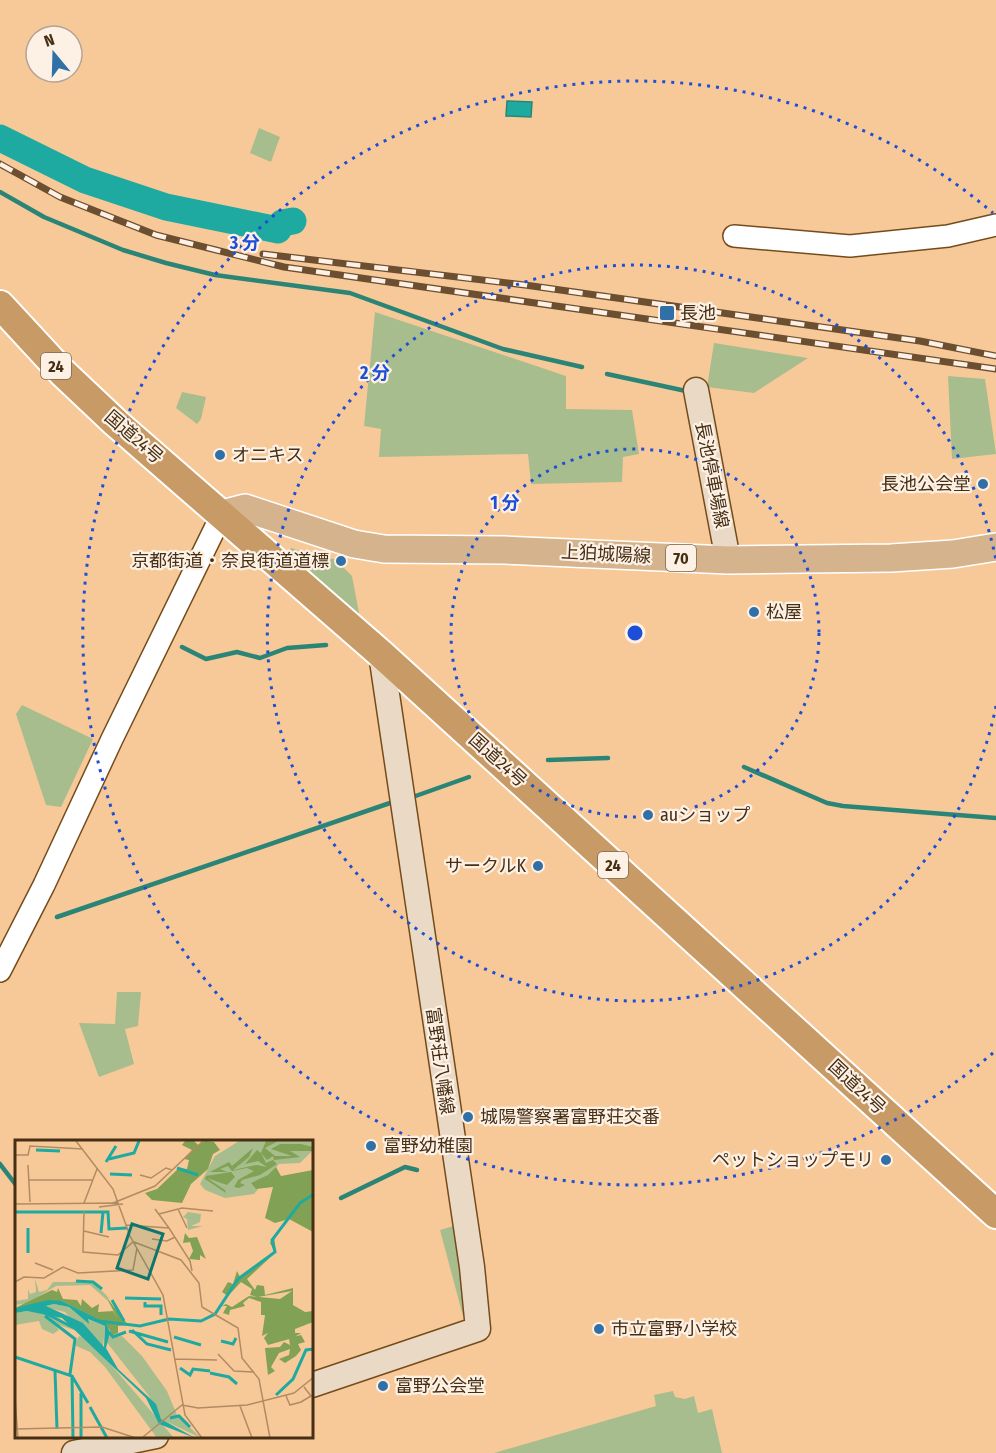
<svg xmlns="http://www.w3.org/2000/svg" width="996" height="1453" font-family="'Fira Sans Condensed','Noto Sans JP',sans-serif">
	<rect width="100%" height="100%" fill="#f8c998"/>
	<g fill="#a8bd8d">
		<path d="M 259,128 L 280,137 L 271,162 L 250,153 Z"/>
		<path d="M 375,312 L 566,376 L 566,409 L 632,410 L 639,454 L 623,457 L 622,482 L 531,484 L 528,454 L 379,457 L 381,429 L 364,426 Z"/>
		<path d="M 714,343 L 808,358 L 754,393 L 707,387 Z"/>
		<path d="M 948,376 L 985,379 L 996,454 L 952,459 Z"/>
		<path d="M 182,392 L 206,397 L 201,419 L 197,424 L 176,408 Z"/>
		<path d="M 291,548 L 321,558 L 335,559 L 352,576 L 359,613 L 356,616 L 288,552 Z"/>
		<path d="M 22,705 L 93,739 L 61,807 L 46,805 L 16,714 Z"/>
		<path d="M 117,992 L 141,992 L 138,1026 L 125,1029 L 134,1064 L 99,1077 L 79,1023 L 115,1024 Z"/>
		<path d="M 457,1225 L 469,1298 L 463,1316 L 440,1230 Z"/>
		<path d="M 673,1391 L 675,1397 L 685,1399 L 694,1396 L 698,1413 L 712,1409 L 722,1453 L 494,1453 L 656,1406 L 654,1395 Z"/>
	</g>
	<g fill="#1faaa1" stroke="#2b8577" stroke-width="1.5">
		<path d="M 507,101 L 532,102 L 531,117 L 506,116 Z"/>
		<path d="M 219,218 L 284,230 L 277,237 L 230,232 Z"/>
	</g>
	<g fill="none" stroke-linecap="round" stroke-linejoin="round">
		<g stroke="#2b8577" stroke-width="4.5">
			<path d="M 0,192 L 44,217 L 123,250 L 166,263 L 215,275 L 350,293 L 503,349 L 582,367"/>
			<path d="M 607,374 L 686,391"/>
			<path d="M 182,647 L 206,659 L 237,652 L 260,658 L 287,648 L 326,645"/>
			<path d="M 548,760 L 608,758"/>
			<path d="M 744,767 L 827,803 L 843,806 L 996,818"/>
			<path d="M 410,798 L 469,777"/>
			<path d="M 57,917 L 390,803"/>
			<path d="M 0,1164 L 16,1185"/>
			<path d="M 341,1198 L 405,1167 L 417,1170"/>
		</g>
		<path stroke="#1faaa1" stroke-width="27" d="M 0,138 L 85,180 L 166,207 L 278,230 L 282,223 L 293,221"/>
		<defs>
			<g id="tertiary">
				<path d="M 734,236 L 850,246 L 948,236 L 996,225"/>
				<path d="M 0,971 L 44,885 L 112,739 L 222,514"/>
			</g>
			<g id="secondary">
				<path d="M 696,390 L 728,560"/>
				<path d="M 312,1385 L 478,1329 L 472,1267 L 381,654"/>
				<path d="M 74,1453 L 156,1436"/>
			</g>
			<path id="primary" d="M 222,514 L 245,508 L 354,544 L 384,549 L 504,550 L 728,560 L 891,558 L 953,554 L 996,547"/>
			<path id="trunk" d="M 0,305 L 62,372 L 116,423 L 381,654 L 996,1214"/>
		</defs>
		<use href="#tertiary" stroke="#744c1c" stroke-width="24"/>
		<use href="#secondary" stroke="#744c1c" stroke-width="27"/>
		<use href="#primary" stroke="#fff" stroke-width="30"/>
		<use href="#trunk" stroke="#fff" stroke-width="32"/>
		<use href="#tertiary" stroke="#fff" stroke-width="21"/>
		<use href="#secondary" stroke="#ead9c5" stroke-width="24"/>
		<use href="#primary" stroke="#d5b38c" stroke-width="27"/>
		<use href="#trunk" stroke="#c79a66" stroke-width="28"/>
		<defs>
			<g id="rail">
				<path d="M 0,164 L 60,197 L 156,235 L 284,267 L 996,369"/>
				<path d="M 263,254 L 525,285 L 920,341 L 996,356"/>
			</g>
		</defs>
		<use href="#rail" stroke="#6c4f31" stroke-width="7"/>
		<use href="#rail" stroke="#fdf1e5" stroke-width="4.5" stroke-dasharray="14" stroke-linecap="butt"/>
	</g>
	<g fill="none" stroke="#1d4ed8" stroke-width="3" stroke-dasharray="3 6">
		<circle cx="635" cy="633" r="184"/>
		<path d="M996 706A368 368 0 1 1 996 560"/>
		<path d="M993 1053A552 552 0 1 1 993 213"/>
	</g>
	<g fill="#3070a7" stroke="#fdf1e5" stroke-width="2">
		<rect x="659" y="305" width="16" height="16" rx="3"/>
		<circle cx="220" cy="455" r="6"/>
		<circle cx="983" cy="484" r="6"/>
		<circle cx="341" cy="561" r="6"/>
		<circle cx="754" cy="612" r="6"/>
		<circle cx="648" cy="815" r="6"/>
		<circle cx="538" cy="866" r="6"/>
		<circle cx="468" cy="1117" r="6"/>
		<circle cx="371" cy="1146" r="6"/>
		<circle cx="886" cy="1160" r="6"/>
		<circle cx="599" cy="1329" r="6"/>
		<circle cx="383" cy="1386" r="6"/>
	</g>
	<g text-anchor="middle" dominant-baseline="central" stroke-width="4.5" stroke-linejoin="round" paint-order="stroke">
		<g fill="#fdf1e5" stroke="#7d6953" stroke-width="1.5">
			<rect x="41" y="353" width="30" height="26" rx="4.5"/>
			<rect x="666" y="545" width="30" height="26" rx="4.5"/>
			<rect x="598" y="852" width="30" height="26" rx="4.5"/>
		</g>
		<g font-size="16" font-weight="bold" fill="#462f15">
			<text x="56" y="366">24</text>
			<text x="681" y="558">70</text>
			<text x="613" y="865">24</text>
		</g>
		<g font-size="18" fill="#462f15" stroke="#fdf1e5" text-anchor="start">
			<text x="680" y="313">長池</text>
			<text x="232" y="455">オニキス</text>
			<text x="971" y="484" text-anchor="end">長池公会堂</text>
			<text x="329" y="561" text-anchor="end">京都街道・奈良街道道標</text>
			<text x="766" y="612">松屋</text>
			<text x="660" y="815">auショップ</text>
			<text x="526" y="866" text-anchor="end">サークルK</text>
			<text x="480" y="1117">城陽警察署富野荘交番</text>
			<text x="383" y="1146">富野幼稚園</text>
			<text x="874" y="1160" text-anchor="end">ペットショップモリ</text>
			<text x="611" y="1329">市立富野小学校</text>
			<text x="395" y="1386">富野公会堂</text>
		</g>
		<g font-size="18" fill="#462f15" stroke="#fdf1e5">
			<text transform="translate(134 437) rotate(41)">国道24号</text>
			<text transform="translate(712 475) rotate(79)">長池停車場線</text>
			<text transform="translate(606 554) rotate(3)">上狛城陽線</text>
			<text transform="translate(498 760) rotate(42)">国道24号</text>
			<text transform="translate(440 1061) rotate(82)">富野荘八幡線</text>
			<text transform="translate(857 1087) rotate(43)">国道24号</text>
		</g>
	</g>
	<g transform="translate(15 1140)">
		<rect width="298" height="298" fill="#f8c998"/>
		<path d="M 224,1 L 298,1 L 298,10 L 285,23 L 264,24 L 239,54 L 210,58 L 190,50 L 185,44 L 200,16 ZM 173,72 L 186,74 L 185,82 L 176,86 L 188,86 L 173,90 L 172,79 L 168,77 ZM 20,138 L 24,152 L 32,150 L 38,142 L 78,142 L 96,160 L 92,157 L 104,180 L 93,161 L 75,145 L 41,146 L 13,163 L 0,165 L 0,161 L 13,159 L 13,149 L 15,154 L 21,152 ZM 39,164 L 54,167 L 72,182 L 72,179 L 90,186 L 88,207 L 68,183 L 59,183 L 50,172 L 29,167 ZM 12,171 L 40,175 L 59,190 L 38,183 L 44,190 L 38,194 L 27,189 L 24,181 L 0,185 L 0,173 ZM 94,193 L 97,197 L 107,196 L 127,216 L 152,251 L 162,275 L 186,298 L 146,279 L 134,256 L 90,200 ZM 64,196 L 74,199 L 159,298 L 142,298 L 90,227 L 75,212 L 59,205 Z" fill="#a8bd8d"/>
		<path d="M 170,1 L 179,1 L 183,5 L 190,1 L 199,2 L 205,10 L 198,14 L 193,29 L 176,44 L 167,63 L 137,60 L 130,53 L 142,49 L 164,28 L 172,29 L 174,20 L 169,19 L 177,10 L 167,5 ZM 251,1 L 263,1 L 250,8 L 260,16 L 277,16 L 256,9 L 265,4 L 286,4 L 298,7 L 298,11 L 275,11 L 285,17 L 259,20 L 258,16 L 252,20 L 246,13 L 251,23 L 258,20 L 262,24 L 245,35 L 227,40 L 225,43 L 230,45 L 224,48 L 219,47 L 223,40 L 239,31 L 232,28 L 217,31 L 213,26 L 205,29 L 212,32 L 195,32 L 214,22 L 217,26 L 238,8 L 234,17 L 218,30 L 241,25 L 252,27 L 243,21 L 230,24 L 242,10 L 246,13 ZM 261,27 L 266,36 L 298,30 L 298,92 L 274,79 L 260,83 L 250,78 L 258,47 L 241,49 L 236,43 L 253,35 ZM 216,32 L 220,37 L 212,45 L 192,38 L 210,50 L 211,53 L 190,39 L 191,36 ZM 170,93 L 174,98 L 182,97 L 191,119 L 185,115 L 185,120 L 174,119 L 178,111 L 175,102 L 168,103 ZM 259,96 L 261,112 L 232,139 L 240,150 L 242,145 L 249,146 L 250,155 L 278,148 L 278,165 L 290,172 L 298,171 L 298,182 L 280,189 L 280,193 L 286,193 L 278,198 L 253,205 L 249,198 L 253,193 L 247,196 L 250,175 L 246,175 L 246,162 L 234,158 L 228,163 L 230,166 L 215,170 L 214,175 L 208,173 L 212,166 L 207,166 L 211,164 L 217,167 L 234,156 L 265,159 L 277,151 L 243,157 L 235,155 L 237,149 L 226,142 L 213,156 L 207,152 L 213,142 L 218,144 L 222,131 L 225,137 L 260,112 L 255,103 ZM 43,148 L 48,159 L 62,160 L 66,166 L 67,159 L 77,168 L 84,164 L 83,172 L 98,171 L 102,178 L 92,158 L 113,185 L 103,186 L 103,193 L 98,195 L 90,183 L 47,161 L 0,168 L 37,150 L 42,152 ZM 286,195 L 290,202 L 283,204 L 286,210 L 281,216 L 270,223 L 264,219 L 274,215 L 275,209 L 264,213 L 256,227 L 260,231 L 253,235 L 250,208 L 265,207 L 269,202 L 275,205 L 274,198 Z" fill="#81a154"/>
		<path d="M 33,160 L 47,161 L 91,183 L 95,192 L 91,208 L 103,229 L 141,264 L 146,279 L 180,298 L 144,284 L 131,258 L 47,178 L 12,171 L 0,173 L 0,168 ZM 39,164 L 54,167 L 74,184 L 73,179 L 90,186 L 89,207 L 68,183 L 31,166 Z" fill="#1faaa1" fill-rule="evenodd"/>
		<path fill="none" stroke="#1faaa1" stroke-width="3" d="M 21,10 L 45,11M 94,19 L 119,13 L 124,1M 91,22 L 101,6M 162,28 L 183,35M 95,34 L 117,35M 0,72 L 93,72 L 94,89 L 112,88M 13,88 L 13,113M 86,93 L 88,72M 61,141 L 78,142 L 87,149M 110,158 L 146,159M 97,160 L 109,181M 130,162 L 130,166 L 146,166 L 146,175M 26,171 L 61,189M 30,176 L 60,199 L 55,234M 84,181 L 125,186 L 154,179 L 186,181 L 200,174 L 223,139 L 260,112 L 257,100 L 285,63 L 299,54M 117,190 L 132,204 L 156,210M 114,191 L 153,202M 94,192 L 98,197 L 111,192M 159,197 L 186,205M 206,201 L 218,204 L 221,198M 0,217 L 57,236 L 58,298M 165,228 L 175,235 L 178,229 L 195,231M 40,231 L 42,289M 195,233 L 214,237 L 222,244M 57,236 L 73,263M 66,253 L 66,298M 261,255 L 278,239 L 291,210 L 299,209M 75,267 L 92,298M 155,278 L 164,276 L 175,287"/>
		<path fill="none" stroke="#b18b64" stroke-width="1.5" d="M 61,1 L 98,49 L 103,63M 0,15 L 13,15 L 15,6 L 68,9M 13,25 L 15,62M 125,35 L 136,38 L 151,28 L 157,30M 13,40 L 78,40M 69,63 L 82,29M 98,63 L 140,46 L 188,1M 0,64 L 103,63 L 115,96 L 148,155 L 170,275 L 187,298M 84,67 L 108,64M 140,69 L 154,88M 163,69 L 172,88M 69,71 L 68,112 L 103,115 L 118,102M 144,74 L 167,68 L 198,71M 111,85 L 154,88 L 175,121 L 177,131M 69,91 L 94,97M 137,99 L 152,101 L 160,97M 119,102 L 166,120 L 184,143 L 187,167 L 223,188 L 227,218 L 244,239 L 255,298M 20,123 L 38,130M 0,142 L 9,137 L 29,138 L 48,127 L 63,133 L 118,130 L 122,108M 203,214 L 219,231 L 238,232M 160,219 L 202,220M 271,256 L 275,265 L 286,262 L 296,256 L 289,247M 0,259 L 3,298M 225,266 L 237,298M 0,289 L 87,287 L 121,298M 128,297 L 167,265 L 183,268 L 232,265 L 279,253 L 299,237"/>
		<path fill="#0f766e" fill-opacity="0.15" stroke="#0f766e" stroke-width="3" d="M 117,84 L 148,94 L 133,139 L 102,128 Z"/>
		<rect width="298" height="298" fill="none" stroke="#462f15" stroke-width="3"/>
	</g>
	<circle cx="635" cy="633" r="9" fill="#1d4ed8" stroke="#fdf1e5" stroke-width="3"/>
	<g font-size="18" text-anchor="middle" font-weight="bold" fill="#1d4ed8" stroke="#fdf1e5" stroke-width="4.5" stroke-linejoin="round" paint-order="stroke">
		<text x="245" y="249">3 分</text>
		<text x="375" y="379">2 分</text>
		<text x="505" y="509">1 分</text>
	</g>
	<g transform="translate(54 54) rotate(341)"><circle r="28" fill="#fdf1e5" stroke="#b4a392" stroke-width="1.5"/>
	<path d="M0-4.5L10 22L0 15L-10 22Z" fill="#3070a7"/>
	<text y="-9" font-size="16" font-weight="bold" text-anchor="middle" fill="#462f15">N</text>
	</g>
</svg>
